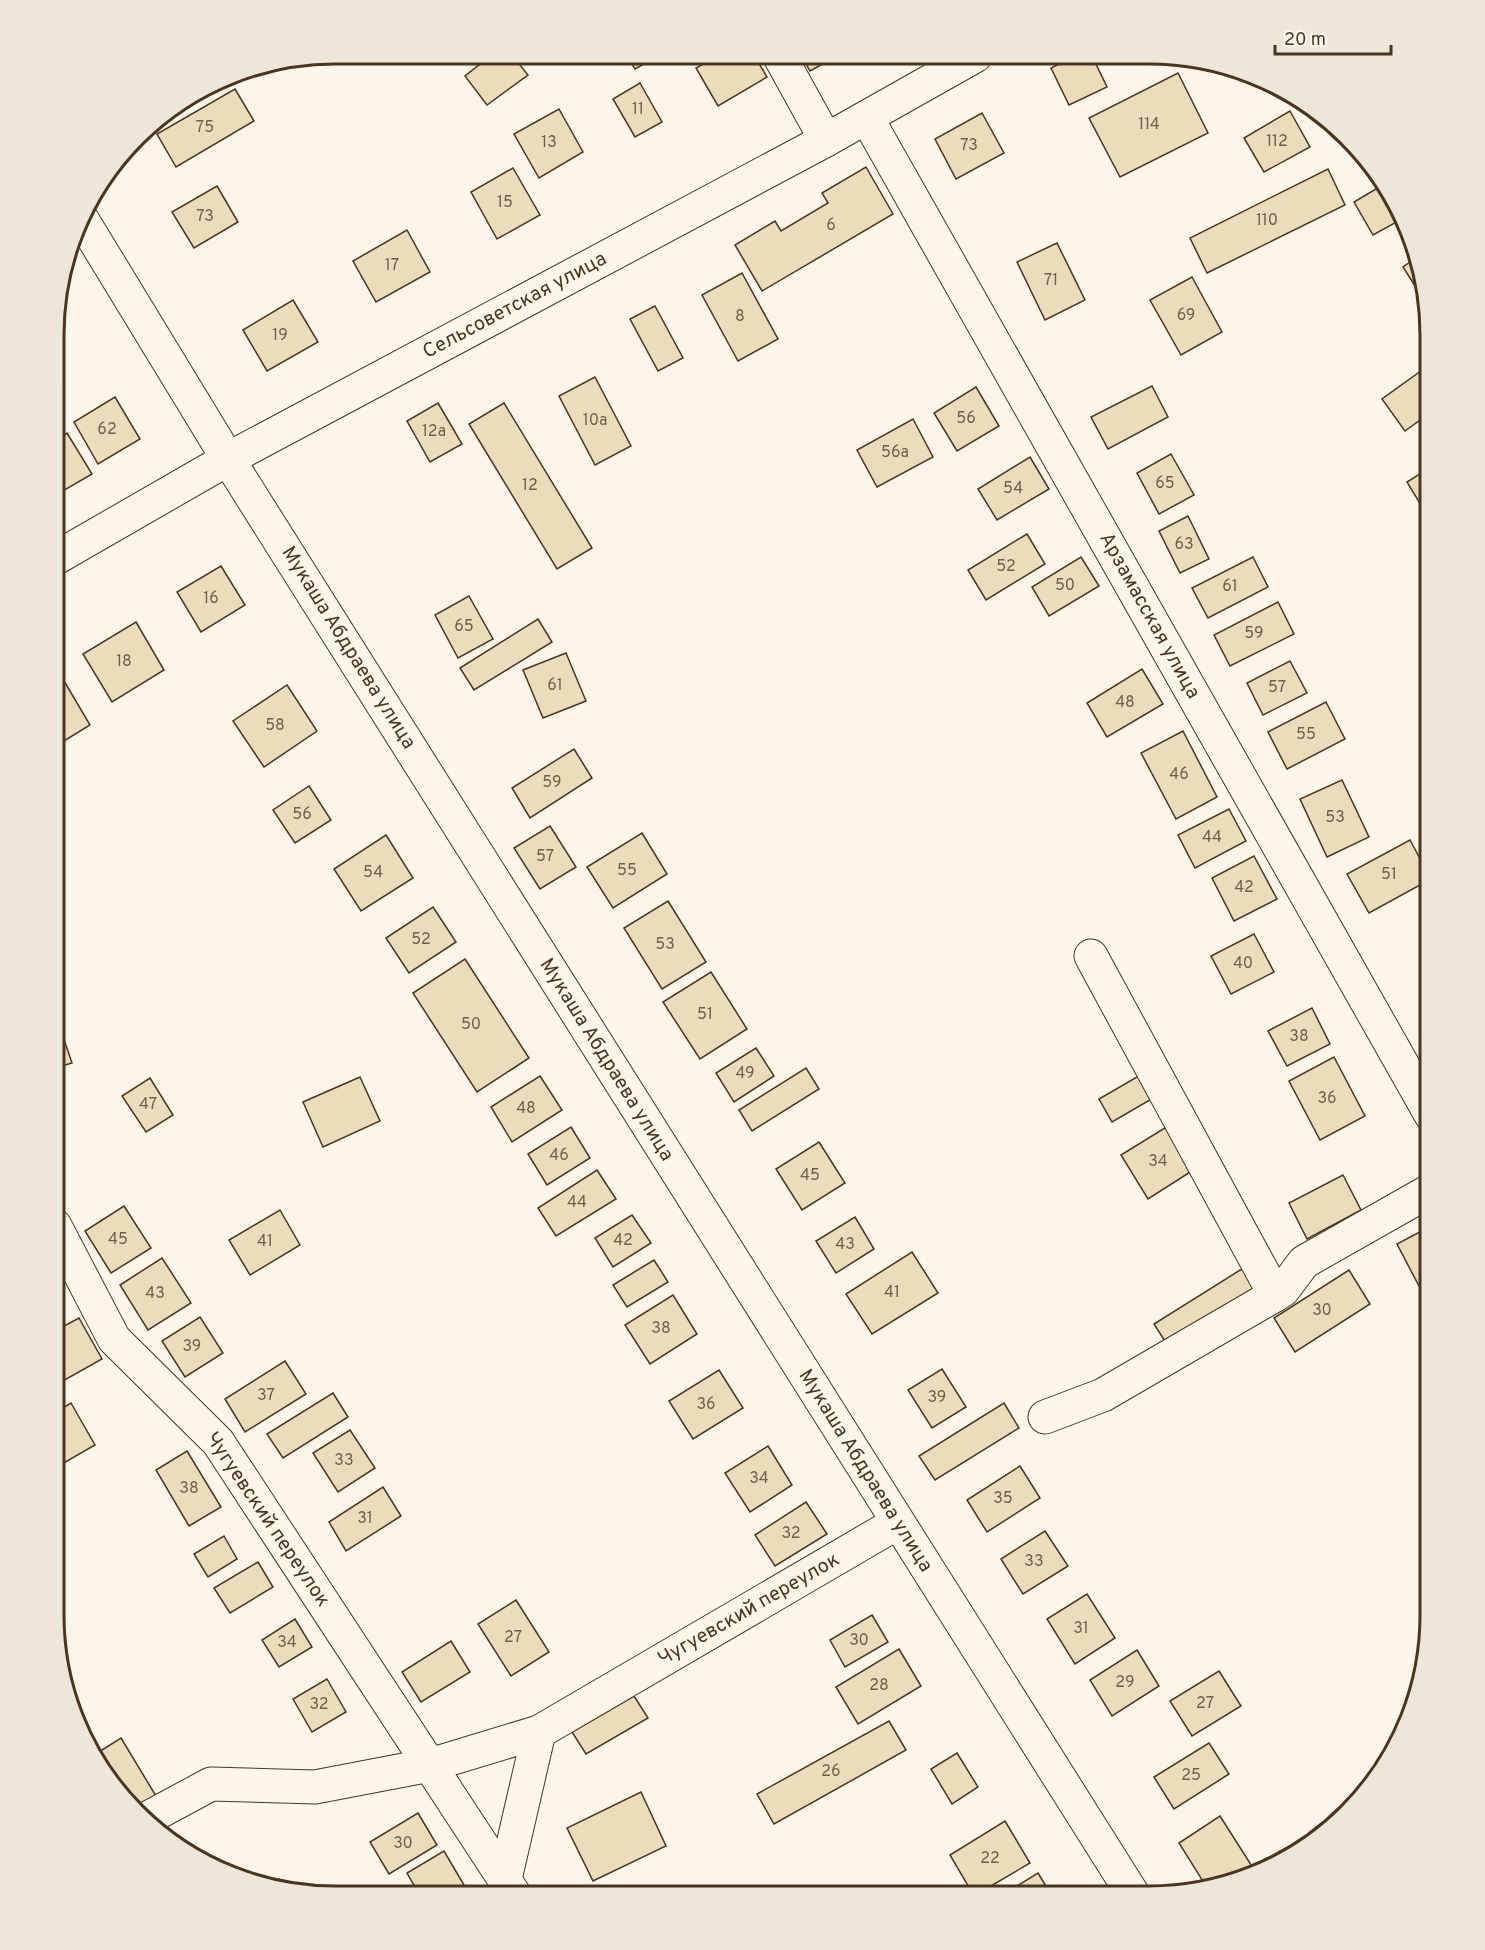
<svg xmlns="http://www.w3.org/2000/svg" width="1485" height="1950" font-family="Overpass,sans-serif">
	<rect width="100%" height="100%" fill="#fbf6e9"/>
	<g fill="#ecdcbc" stroke="#4a3520" stroke-width="1.5">
		<path d="M 493,54 L 512,55 L 528,75 L 487,105 L 465,76 Z"/>
		<path d="M 626,55 L 660,55 L 635,69 Z"/>
		<path d="M 719,55 L 754,55 L 767,77 L 718,106 L 696,68 Z"/>
		<path d="M 801,55 L 839,55 L 810,71 Z"/>
		<path d="M 1075,56 L 1092,56 L 1107,87 L 1069,105 L 1051,68 Z"/>
		<path d="M 1178,73 L 1208,133 L 1120,177 L 1089,118 Z"/>
		<path d="M 640,83 L 662,122 L 635,137 L 613,99 Z"/>
		<path d="M 235,89 L 254,121 L 176,167 L 157,134 Z"/>
		<path d="M 559,109 L 583,152 L 539,178 L 514,134 Z"/>
		<path d="M 1290,111 L 1310,147 L 1264,172 L 1244,138 Z"/>
		<path d="M 982,113 L 1004,153 L 956,179 L 935,139 Z"/>
		<path d="M 866,167 L 893,214 L 762,291 L 735,245 L 775,221 L 781,231 L 828,203 L 822,193 Z"/>
		<path d="M 513,168 L 540,215 L 497,239 L 471,192 Z"/>
		<path d="M 1328,169 L 1345,205 L 1207,273 L 1190,238 Z"/>
		<path d="M 217,186 L 238,222 L 194,248 L 172,212 Z"/>
		<path d="M 1381,186 L 1402,211 L 1404,218 L 1373,235 L 1354,202 Z"/>
		<path d="M 407,230 L 430,272 L 376,302 L 353,261 Z"/>
		<path d="M 1057,243 L 1085,300 L 1045,320 L 1017,262 Z"/>
		<path d="M 1413,260 L 1422,297 L 1403,267 Z"/>
		<path d="M 742,273 L 778,339 L 738,361 L 702,295 Z"/>
		<path d="M 1192,277 L 1222,332 L 1181,355 L 1150,300 Z"/>
		<path d="M 293,300 L 318,342 L 267,371 L 243,330 Z"/>
		<path d="M 655,306 L 683,358 L 658,371 L 630,319 Z"/>
		<path d="M 1425,368 L 1431,376 L 1431,412 L 1405,431 L 1382,399 Z"/>
		<path d="M 595,377 L 631,446 L 595,465 L 559,396 Z"/>
		<path d="M 1152,386 L 1168,417 L 1108,449 L 1091,417 Z"/>
		<path d="M 976,387 L 999,426 L 957,451 L 934,413 Z"/>
		<path d="M 115,397 L 140,439 L 98,464 L 74,422 Z"/>
		<path d="M 438,403 L 462,444 L 430,462 L 407,421 Z"/>
		<path d="M 504,403 L 592,548 L 557,569 L 469,424 Z"/>
		<path d="M 913,419 L 933,457 L 877,487 L 857,450 Z"/>
		<path d="M 67,433 L 92,474 L 56,495 L 56,440 Z"/>
		<path d="M 1171,454 L 1194,495 L 1159,514 L 1137,473 Z"/>
		<path d="M 1030,457 L 1049,489 L 997,520 L 978,489 Z"/>
		<path d="M 1431,467 L 1431,513 L 1427,515 L 1407,482 Z"/>
		<path d="M 1188,516 L 1209,559 L 1180,573 L 1159,531 Z"/>
		<path d="M 1027,534 L 1045,564 L 986,600 L 968,570 Z"/>
		<path d="M 1081,557 L 1099,586 L 1049,616 L 1032,587 Z"/>
		<path d="M 1253,557 L 1268,587 L 1208,618 L 1192,588 Z"/>
		<path d="M 221,566 L 245,605 L 201,632 L 177,592 Z"/>
		<path d="M 469,596 L 493,639 L 458,658 L 435,615 Z"/>
		<path d="M 1278,602 L 1294,634 L 1230,666 L 1214,635 Z"/>
		<path d="M 538,619 L 552,642 L 474,690 L 460,668 Z"/>
		<path d="M 136,622 L 164,670 L 112,702 L 83,654 Z"/>
		<path d="M 566,653 L 586,701 L 543,718 L 523,670 Z"/>
		<path d="M 1290,661 L 1307,693 L 1263,715 L 1247,683 Z"/>
		<path d="M 57,669 L 90,725 L 56,746 L 56,670 Z"/>
		<path d="M 1142,669 L 1163,704 L 1107,737 L 1087,703 Z"/>
		<path d="M 287,685 L 317,731 L 264,767 L 233,721 Z"/>
		<path d="M 1326,702 L 1345,739 L 1287,769 L 1268,732 Z"/>
		<path d="M 1183,731 L 1217,797 L 1176,819 L 1141,753 Z"/>
		<path d="M 574,749 L 592,778 L 530,818 L 512,788 Z"/>
		<path d="M 1342,780 L 1369,837 L 1327,857 L 1300,799 Z"/>
		<path d="M 309,786 L 331,820 L 295,843 L 273,810 Z"/>
		<path d="M 1229,809 L 1246,841 L 1195,868 L 1178,835 Z"/>
		<path d="M 550,826 L 576,867 L 540,889 L 514,848 Z"/>
		<path d="M 642,833 L 667,874 L 613,908 L 587,867 Z"/>
		<path d="M 386,835 L 413,878 L 361,911 L 334,869 Z"/>
		<path d="M 1410,840 L 1431,879 L 1369,913 L 1347,874 Z"/>
		<path d="M 1254,856 L 1277,899 L 1234,921 L 1212,878 Z"/>
		<path d="M 668,901 L 706,962 L 662,989 L 624,928 Z"/>
		<path d="M 433,907 L 456,942 L 409,973 L 386,938 Z"/>
		<path d="M 1254,934 L 1274,972 L 1231,994 L 1211,956 Z"/>
		<path d="M 465,959 L 529,1058 L 477,1092 L 413,993 Z"/>
		<path d="M 711,972 L 747,1029 L 700,1059 L 663,1002 Z"/>
		<path d="M 1312,1008 L 1330,1044 L 1287,1066 L 1268,1031 Z"/>
		<path d="M 55,1013 L 72,1063 L 55,1068 Z"/>
		<path d="M 756,1048 L 774,1076 L 734,1102 L 716,1073 Z"/>
		<path d="M 1334,1057 L 1365,1116 L 1320,1140 L 1289,1081 Z"/>
		<path d="M 806,1068 L 819,1089 L 752,1131 L 739,1110 Z"/>
		<path d="M 1142,1074 L 1155,1097 L 1112,1122 L 1099,1099 Z"/>
		<path d="M 540,1076 L 562,1110 L 512,1142 L 491,1107 Z"/>
		<path d="M 360,1077 L 380,1121 L 323,1147 L 303,1102 Z"/>
		<path d="M 150,1078 L 173,1115 L 146,1132 L 122,1096 Z"/>
		<path d="M 1168,1126 L 1195,1169 L 1148,1199 L 1121,1155 Z"/>
		<path d="M 571,1127 L 590,1158 L 547,1185 L 528,1154 Z"/>
		<path d="M 819,1142 L 845,1183 L 802,1210 L 776,1169 Z"/>
		<path d="M 597,1170 L 616,1199 L 556,1236 L 538,1208 Z"/>
		<path d="M 1343,1175 L 1361,1210 L 1307,1239 L 1289,1203 Z"/>
		<path d="M 124,1206 L 151,1248 L 111,1273 L 85,1231 Z"/>
		<path d="M 280,1210 L 300,1245 L 250,1275 L 229,1240 Z"/>
		<path d="M 632,1215 L 651,1243 L 613,1267 L 595,1238 Z"/>
		<path d="M 855,1217 L 874,1249 L 836,1273 L 816,1241 Z"/>
		<path d="M 1431,1226 L 1431,1283 L 1420,1288 L 1397,1244 Z"/>
		<path d="M 912,1252 L 938,1293 L 872,1334 L 846,1294 Z"/>
		<path d="M 162,1258 L 191,1303 L 148,1330 L 120,1285 Z"/>
		<path d="M 654,1260 L 668,1282 L 627,1307 L 613,1285 Z"/>
		<path d="M 1245,1267 L 1260,1291 L 1168,1346 L 1154,1324 Z"/>
		<path d="M 1349,1270 L 1370,1304 L 1295,1352 L 1274,1318 Z"/>
		<path d="M 673,1295 L 697,1334 L 650,1364 L 625,1325 Z"/>
		<path d="M 200,1317 L 223,1353 L 185,1377 L 162,1341 Z"/>
		<path d="M 79,1318 L 102,1359 L 54,1386 L 55,1331 Z"/>
		<path d="M 285,1361 L 306,1394 L 245,1432 L 225,1399 Z"/>
		<path d="M 942,1369 L 966,1407 L 932,1428 L 908,1390 Z"/>
		<path d="M 719,1370 L 743,1408 L 693,1439 L 669,1401 Z"/>
		<path d="M 333,1393 L 348,1417 L 283,1458 L 267,1434 Z"/>
		<path d="M 71,1403 L 95,1445 L 62,1464 L 54,1451 L 54,1413 Z"/>
		<path d="M 1004,1403 L 1019,1428 L 935,1480 L 919,1456 Z"/>
		<path d="M 350,1430 L 375,1468 L 338,1492 L 313,1453 Z"/>
		<path d="M 768,1446 L 792,1485 L 750,1512 L 725,1473 Z"/>
		<path d="M 187,1451 L 221,1507 L 189,1526 L 156,1470 Z"/>
		<path d="M 1020,1466 L 1040,1498 L 987,1532 L 967,1500 Z"/>
		<path d="M 383,1487 L 401,1516 L 346,1551 L 329,1522 Z"/>
		<path d="M 806,1502 L 827,1534 L 775,1566 L 755,1535 Z"/>
		<path d="M 1045,1531 L 1068,1566 L 1023,1594 L 1001,1559 Z"/>
		<path d="M 224,1536 L 237,1559 L 208,1577 L 194,1554 Z"/>
		<path d="M 258,1562 L 273,1587 L 230,1613 L 214,1588 Z"/>
		<path d="M 1087,1594 L 1115,1638 L 1075,1664 L 1047,1619 Z"/>
		<path d="M 516,1600 L 549,1652 L 511,1676 L 478,1624 Z"/>
		<path d="M 872,1615 L 888,1642 L 845,1667 L 830,1640 Z"/>
		<path d="M 295,1619 L 312,1647 L 279,1667 L 262,1640 Z"/>
		<path d="M 451,1641 L 470,1672 L 421,1702 L 402,1672 Z"/>
		<path d="M 899,1649 L 921,1686 L 858,1724 L 836,1687 Z"/>
		<path d="M 1137,1650 L 1159,1686 L 1112,1716 L 1090,1680 Z"/>
		<path d="M 1219,1671 L 1241,1706 L 1192,1736 L 1170,1701 Z"/>
		<path d="M 327,1679 L 346,1712 L 312,1732 L 293,1699 Z"/>
		<path d="M 634,1696 L 648,1718 L 586,1754 L 572,1732 Z"/>
		<path d="M 889,1721 L 906,1750 L 774,1824 L 757,1794 Z"/>
		<path d="M 121,1738 L 156,1796 L 134,1809 L 124,1800 L 94,1755 Z"/>
		<path d="M 1209,1743 L 1229,1774 L 1174,1809 L 1154,1777 Z"/>
		<path d="M 957,1753 L 978,1787 L 952,1804 L 931,1769 Z"/>
		<path d="M 641,1792 L 666,1846 L 593,1881 L 567,1828 Z"/>
		<path d="M 418,1813 L 437,1845 L 389,1874 L 370,1842 Z"/>
		<path d="M 1220,1816 L 1255,1871 L 1204,1883 L 1179,1843 Z"/>
		<path d="M 1005,1821 L 1030,1863 L 974,1896 L 950,1855 Z"/>
		<path d="M 444,1851 L 464,1885 L 450,1894 L 419,1894 L 407,1873 Z"/>
		<path d="M 1038,1873 L 1052,1896 L 1001,1896 Z"/>
	</g>
	<g fill="none" stroke-linecap="round" stroke-linejoin="round">
		<defs>
			<g id="minor">
				<path d="M 779,55 L 826,140"/>
				<path d="M 867,118 L 1431,1115"/>
				<path d="M 83,221 L 228,459 L 1134,1896"/>
				<path d="M 56,558 L 228,459 L 826,140 L 975,56"/>
				<path d="M 1091,956 L 1275,1295"/>
				<path d="M 55,1226 L 114,1339 L 218,1442 L 514,1894"/>
				<path d="M 1045,1417 L 1103,1395 L 1275,1295 L 1283,1290 L 1304,1262 L 1431,1190"/>
				<path d="M 146,1819 L 211,1784 L 315,1787 L 430,1765 L 539,1732"/>
				<path d="M 505,1879 L 539,1732 L 897,1523"/>
			</g>
		</defs>
		<use href="#minor" stroke="#4a3520" stroke-width="35"/>
		<use href="#minor" stroke="#fbf6e9" stroke-width="33"/>
	</g>
	<g text-anchor="middle" dominant-baseline="central" stroke-width="4.5" stroke-linejoin="round" paint-order="stroke">
		<g font-size="16" fill="#725f47">
			<text x="638" y="110">11</text>
			<text x="1149" y="125">114</text>
			<text x="205" y="128">75</text>
			<text x="1277" y="142">112</text>
			<text x="549" y="143">13</text>
			<text x="969" y="146">73</text>
			<text x="505" y="203">15</text>
			<text x="205" y="217">73</text>
			<text x="1267" y="221">110</text>
			<text x="831" y="226">6</text>
			<text x="392" y="266">17</text>
			<text x="1051" y="281">71</text>
			<text x="1186" y="316">69</text>
			<text x="740" y="317">8</text>
			<text x="280" y="336">19</text>
			<text x="966" y="419">56</text>
			<text x="595" y="421">10a</text>
			<text x="107" y="430">62</text>
			<text x="434" y="432">12a</text>
			<text x="895" y="453">56a</text>
			<text x="1165" y="484">65</text>
			<text x="530" y="486">12</text>
			<text x="1013" y="489">54</text>
			<text x="1184" y="545">63</text>
			<text x="1006" y="567">52</text>
			<text x="1065" y="586">50</text>
			<text x="1230" y="587">61</text>
			<text x="211" y="599">16</text>
			<text x="464" y="627">65</text>
			<text x="1254" y="634">59</text>
			<text x="124" y="662">18</text>
			<text x="555" y="686">61</text>
			<text x="1277" y="688">57</text>
			<text x="1125" y="703">48</text>
			<text x="275" y="726">58</text>
			<text x="1306" y="735">55</text>
			<text x="1179" y="775">46</text>
			<text x="552" y="783">59</text>
			<text x="302" y="815">56</text>
			<text x="1335" y="818">53</text>
			<text x="1212" y="838">44</text>
			<text x="545" y="857">57</text>
			<text x="627" y="871">55</text>
			<text x="373" y="873">54</text>
			<text x="1389" y="875">51</text>
			<text x="1244" y="888">42</text>
			<text x="421" y="940">52</text>
			<text x="665" y="945">53</text>
			<text x="1243" y="964">40</text>
			<text x="705" y="1015">51</text>
			<text x="471" y="1025">50</text>
			<text x="1299" y="1037">38</text>
			<text x="745" y="1074">49</text>
			<text x="1327" y="1099">36</text>
			<text x="148" y="1105">47</text>
			<text x="526" y="1109">48</text>
			<text x="559" y="1156">46</text>
			<text x="1158" y="1162">34</text>
			<text x="810" y="1176">45</text>
			<text x="577" y="1203">44</text>
			<text x="118" y="1240">45</text>
			<text x="623" y="1241">42</text>
			<text x="265" y="1242">41</text>
			<text x="845" y="1245">43</text>
			<text x="892" y="1293">41</text>
			<text x="155" y="1294">43</text>
			<text x="1322" y="1311">30</text>
			<text x="661" y="1329">38</text>
			<text x="192" y="1347">39</text>
			<text x="266" y="1396">37</text>
			<text x="937" y="1398">39</text>
			<text x="706" y="1405">36</text>
			<text x="344" y="1461">33</text>
			<text x="759" y="1479">34</text>
			<text x="189" y="1489">38</text>
			<text x="1003" y="1499">35</text>
			<text x="365" y="1519">31</text>
			<text x="791" y="1534">32</text>
			<text x="1034" y="1562">33</text>
			<text x="1081" y="1629">31</text>
			<text x="513" y="1638">27</text>
			<text x="859" y="1641">30</text>
			<text x="287" y="1643">34</text>
			<text x="1125" y="1683">29</text>
			<text x="879" y="1686">28</text>
			<text x="1205" y="1704">27</text>
			<text x="319" y="1705">32</text>
			<text x="831" y="1772">26</text>
			<text x="1191" y="1776">25</text>
			<text x="403" y="1844">30</text>
			<text x="990" y="1859">22</text>
		</g>
		<g font-size="20" fill="#4a3520" stroke="#fbf6e9">
			<text transform="translate(515 306) rotate(-28)">Сельсоветская улица</text>
			<text transform="translate(1149 616) rotate(61)">Арзамасская улица</text>
			<text transform="translate(348 648) rotate(58)">Мукаша Абдраева улица</text>
			<text transform="translate(606 1060) rotate(58)">Мукаша Абдраева улица</text>
			<text transform="translate(865 1471) rotate(58)">Мукаша Абдраева улица</text>
			<text transform="translate(267 1520) rotate(56)">Чугуевский переулок</text>
			<text transform="translate(749 1610) rotate(-30)">Чугуевский переулок</text>
		</g>
	</g>
	<path d="M0 0H1485V1950H0ZM335 64H1149A271 271 0 0 1 1420 335V1615A271 271 0 0 1 1149 1886H335A271 271 0 0 1 64 1615V335A271 271 0 0 1 335 64Z" fill="#ede7d9" fill-rule="evenodd"/>
	<path fill="none" stroke="#4a3520" stroke-width="3" d="M335 64H1149A271 271 0 0 1 1420 335V1615A271 271 0 0 1 1149 1886H335A271 271 0 0 1 64 1615V335A271 271 0 0 1 335 64Z"/>
	<path d="M1275 45v9h116v-9" fill="none" stroke="#4a3520" stroke-width="3"/>
	<text x="1284" y="45" font-size="18" fill="#4a3520" stroke="#fbf6e9" stroke-width="4.5" paint-order="stroke">20 m</text>
</svg>
